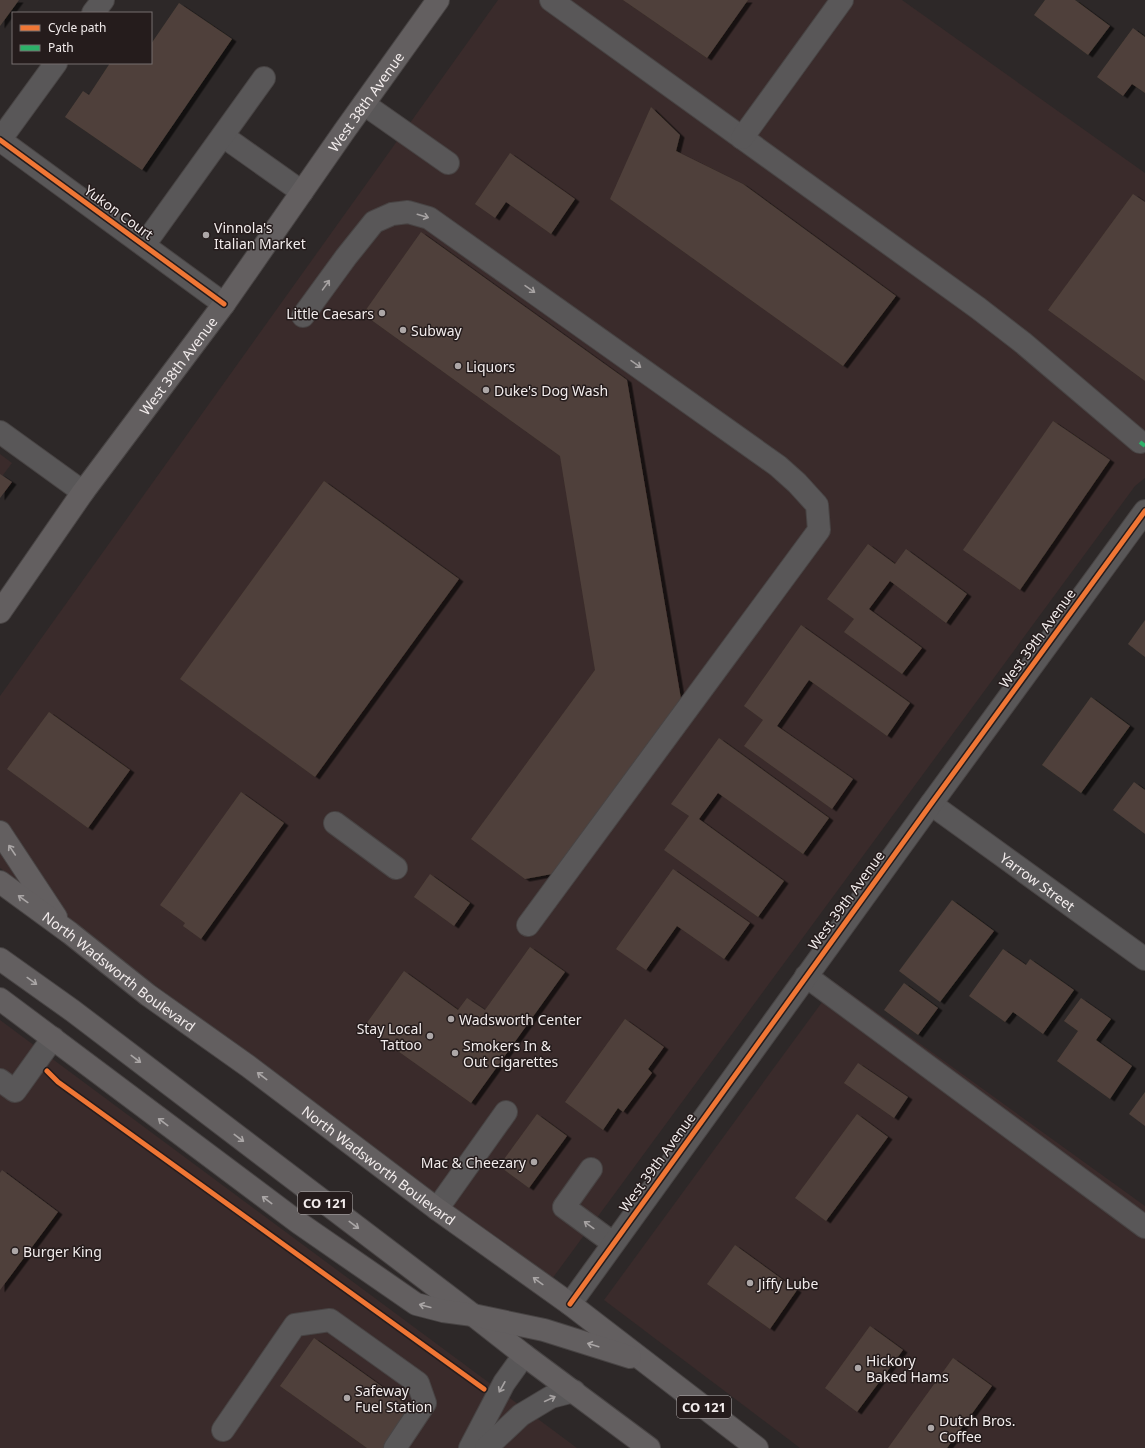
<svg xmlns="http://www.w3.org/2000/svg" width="1145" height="1448" font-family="'Noto Sans',sans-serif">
	<defs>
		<filter id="shadow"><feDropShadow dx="4.5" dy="2.5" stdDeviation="0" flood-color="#0009"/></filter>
	</defs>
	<rect width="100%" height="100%" fill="#2d2828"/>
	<g fill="#3a2b2b">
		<path d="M 498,0 L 902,0 L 1145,173 L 1145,478 L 1135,486 L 549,1283 L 0,868 L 0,696 Z"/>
		<path d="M 0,454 L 12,463 L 0,479 Z"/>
		<path d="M 836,983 L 1145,1206 L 1145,1448 L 800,1448 L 604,1300 Z"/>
		<path d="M 0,1020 L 577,1448 L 0,1448 Z"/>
	</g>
	<g fill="#4f413a" filter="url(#shadow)">
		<path d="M 0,0 L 19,0 L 0,26 Z"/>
		<path d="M 623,0 L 748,0 L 707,58 Z"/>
		<path d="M 1045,0 L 1075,0 L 1110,26 L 1088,55 L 1034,15 Z"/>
		<path d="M 179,3 L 232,39 L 142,170 L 65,117 L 83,91 L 89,95 L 110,63 L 151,63 L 151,44 Z"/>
		<path d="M 1133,28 L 1145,37 L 1145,93 L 1132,84 L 1123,96 L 1097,77 Z"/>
		<path d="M 651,107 L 680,135 L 676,151 L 743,184 L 896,296 L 843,366 L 610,199 Z"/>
		<path d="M 510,153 L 575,199 L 551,234 L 506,202 L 495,218 L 475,204 Z"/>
		<path d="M 1133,194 L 1145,202 L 1145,381 L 1048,310 Z"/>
		<path d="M 421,232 L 627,380 L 681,699 L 552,874 L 525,879 L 471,839 L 595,670 L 560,456 L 363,314 Z"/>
		<path d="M 1053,421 L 1110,460 L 1020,590 L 963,550 Z"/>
		<path d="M 0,474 L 12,482 L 0,498 Z"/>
		<path d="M 324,481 L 459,579 L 315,777 L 180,679 Z"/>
		<path d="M 868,544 L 895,564 L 906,549 L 967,594 L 946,623 L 890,581 L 869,609 L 922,648 L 902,674 L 844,632 L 854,619 L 827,599 Z"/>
		<path d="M 1145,620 L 1145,657 L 1128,644 Z"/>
		<path d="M 801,625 L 910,703 L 887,736 L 809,680 L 777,726 L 853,779 L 832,809 L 744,746 L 763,720 L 744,706 Z"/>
		<path d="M 1091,697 L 1130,726 L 1081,793 L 1042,765 Z"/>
		<path d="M 49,712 L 130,770 L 88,828 L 7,769 Z"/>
		<path d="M 719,738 L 829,818 L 803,854 L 718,793 L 699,819 L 784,881 L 758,917 L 664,850 L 689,816 L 671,804 Z"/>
		<path d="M 1134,782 L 1145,790 L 1145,834 L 1113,810 Z"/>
		<path d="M 241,792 L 284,823 L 201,939 L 183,926 L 185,923 L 160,905 Z"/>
		<path d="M 673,869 L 750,923 L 724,959 L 677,926 L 646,970 L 616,949 Z"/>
		<path d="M 430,874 L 470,903 L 454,926 L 414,897 Z"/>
		<path d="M 952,900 L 994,931 L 940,1002 L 899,971 Z"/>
		<path d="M 530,947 L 565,972 L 471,1103 L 364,1027 L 404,971 L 458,1010 L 467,998 L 485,1010 Z"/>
		<path d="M 1003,949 L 1026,965 L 1030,959 L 1074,990 L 1043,1034 L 1013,1012 L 1005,1022 L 969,996 Z"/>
		<path d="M 904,983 L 938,1008 L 918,1035 L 884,1010 Z"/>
		<path d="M 1081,998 L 1111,1019 L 1096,1040 L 1132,1066 L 1110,1099 L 1057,1061 L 1078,1031 L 1064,1021 Z"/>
		<path d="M 625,1019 L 664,1047 L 648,1069 L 652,1073 L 623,1112 L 618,1108 L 603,1130 L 565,1102 Z"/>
		<path d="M 858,1063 L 908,1097 L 894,1118 L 844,1083 Z"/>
		<path d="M 1145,1092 L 1145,1126 L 1129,1114 Z"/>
		<path d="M 537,1114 L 567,1136 L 529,1188 L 499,1166 Z"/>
		<path d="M 857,1114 L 888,1137 L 826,1221 L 795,1198 Z"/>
		<path d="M 2,1170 L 58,1212 L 0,1290 L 0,1173 Z"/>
		<path d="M 735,1245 L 797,1290 L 770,1329 L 707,1284 Z"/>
		<path d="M 870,1326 L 903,1350 L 857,1412 L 825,1388 Z"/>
		<path d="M 314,1338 L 415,1410 L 388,1448 L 367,1448 L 280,1386 Z"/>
		<path d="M 953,1358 L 992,1386 L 947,1448 L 888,1448 Z"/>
	</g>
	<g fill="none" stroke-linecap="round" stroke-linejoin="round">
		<defs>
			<g id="minor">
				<path d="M 551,0 L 978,308 L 1022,342 L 1140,442"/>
				<path d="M 93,13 L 103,0"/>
				<path d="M 364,104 L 448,163"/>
				<path d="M 223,136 L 302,192"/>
				<path d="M 742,138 L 842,0"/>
				<path d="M 0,140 L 224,304"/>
				<path d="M 0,140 L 56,63"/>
				<path d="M 144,245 L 264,78"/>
				<path d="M 303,316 L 346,257 L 374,222 L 392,214 L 408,212 L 429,218 L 778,466 L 797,483 L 817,505 L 819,530 L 528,925"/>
				<path d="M 0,432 L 83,492"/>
				<path id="s1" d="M 931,804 L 1145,959"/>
				<path d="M 335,823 L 396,868"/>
				<path d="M 806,976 L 1145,1227"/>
				<path d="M 0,1080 L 15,1091 L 53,1038"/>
				<path d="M 591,1169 L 564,1207 L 613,1243"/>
				<path d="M 437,1209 L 506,1112"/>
				<path d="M 570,1304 L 931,804 L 1145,511"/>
				<path d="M 223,1430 L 295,1325 L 330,1320 L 418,1383 L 425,1403 L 395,1448"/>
				<path d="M 470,1448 L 504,1383 L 524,1355"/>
				<path d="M 486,1448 L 521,1415 L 551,1397 L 574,1391"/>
			</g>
			<g id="major">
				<path id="s2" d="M 0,612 L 83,492 L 224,304 L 345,130 L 438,0"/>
				<path d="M 0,832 L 56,917"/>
				<path id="s3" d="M 0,882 L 70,933 L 148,995 L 248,1066 L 437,1209 L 570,1304 L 757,1448"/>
				<path d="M 0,959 L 73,1011 L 473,1315 L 524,1355 L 649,1448"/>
				<path d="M 0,999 L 299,1223 L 416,1304 L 443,1311 L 473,1315 L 544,1330 L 630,1357"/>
			</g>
		</defs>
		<use href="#minor" stroke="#484444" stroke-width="24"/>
		<use href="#major" stroke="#484444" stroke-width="24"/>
		<use href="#minor" stroke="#595758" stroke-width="22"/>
		<use href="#major" stroke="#635f60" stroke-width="22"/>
		<path stroke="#2db169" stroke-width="4" stroke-dasharray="8 4" stroke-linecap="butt" d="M 1140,442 L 1145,446"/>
		<defs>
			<g id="cycleway">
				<path d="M 0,140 L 224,304"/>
				<path d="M 47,1071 L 58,1082 L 484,1389"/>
				<path d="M 570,1304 L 931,804 L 1145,511"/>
			</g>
		</defs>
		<use href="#cycleway" stroke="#251c1c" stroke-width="8"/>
		<use href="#cycleway" stroke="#f07635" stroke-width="5"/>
	</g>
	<defs><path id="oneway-shaft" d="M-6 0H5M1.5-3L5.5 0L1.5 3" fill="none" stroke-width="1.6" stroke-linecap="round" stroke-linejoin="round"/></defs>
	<g stroke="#a6a2a2">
		<use href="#oneway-shaft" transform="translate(423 216) rotate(17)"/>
		<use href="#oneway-shaft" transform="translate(326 285) rotate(-54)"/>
		<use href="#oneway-shaft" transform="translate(530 289) rotate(35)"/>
		<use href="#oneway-shaft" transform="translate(636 364) rotate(35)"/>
		<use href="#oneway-shaft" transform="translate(589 1225) rotate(-144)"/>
		<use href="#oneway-shaft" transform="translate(502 1387) rotate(119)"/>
		<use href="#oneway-shaft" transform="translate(550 1399) rotate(-25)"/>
	</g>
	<g stroke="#aaa6a6">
		<use href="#oneway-shaft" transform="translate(12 850) rotate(-124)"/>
		<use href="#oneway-shaft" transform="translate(23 899) rotate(-144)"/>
		<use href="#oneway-shaft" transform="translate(32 981) rotate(36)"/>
		<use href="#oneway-shaft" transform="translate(136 1059) rotate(37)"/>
		<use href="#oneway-shaft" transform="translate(262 1076) rotate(-143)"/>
		<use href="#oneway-shaft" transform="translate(163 1122) rotate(-143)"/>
		<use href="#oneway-shaft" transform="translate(239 1138) rotate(37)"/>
		<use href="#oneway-shaft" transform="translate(267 1200) rotate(-143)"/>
		<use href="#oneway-shaft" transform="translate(354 1225) rotate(37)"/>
		<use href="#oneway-shaft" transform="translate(538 1281) rotate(-144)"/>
		<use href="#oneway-shaft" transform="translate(425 1306) rotate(-165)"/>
		<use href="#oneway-shaft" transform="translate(593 1345) rotate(-163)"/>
	</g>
	<g fill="#ada7a7" stroke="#251c1c" stroke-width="1.5">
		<circle cx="206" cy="235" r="4"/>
		<circle cx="382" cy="313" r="4"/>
		<circle cx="403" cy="330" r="4"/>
		<circle cx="458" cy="366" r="4"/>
		<circle cx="486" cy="390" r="4"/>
		<circle cx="451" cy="1019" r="4"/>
		<circle cx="430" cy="1036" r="4"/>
		<circle cx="455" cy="1053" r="4"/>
		<circle cx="534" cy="1162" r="4"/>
		<circle cx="15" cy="1251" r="4"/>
		<circle cx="750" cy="1283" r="4"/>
		<circle cx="858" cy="1368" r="4"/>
		<circle cx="347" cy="1398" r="4"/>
		<circle cx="931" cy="1428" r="4"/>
	</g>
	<g text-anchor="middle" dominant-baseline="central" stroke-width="3" stroke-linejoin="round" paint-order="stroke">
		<g fill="#251c1c" stroke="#b4aeae" stroke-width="1">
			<rect x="298" y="1192" width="54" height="22" rx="3"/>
			<rect x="677" y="1396" width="54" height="22" rx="3"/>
		</g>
		<g font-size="13" font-weight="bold" fill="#f2ecec">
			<text x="325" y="1203">CO 121</text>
			<text x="704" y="1407">CO 121</text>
		</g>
		<g font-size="14" fill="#f2ecec" stroke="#251c1c">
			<text stroke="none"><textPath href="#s2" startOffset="628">West 38th Avenue</textPath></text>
			<text transform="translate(119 212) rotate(36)">Yukon Court</text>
			<text stroke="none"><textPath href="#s2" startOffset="304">West 38th Avenue</textPath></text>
			<text transform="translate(1037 638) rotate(-54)">West 39th Avenue</text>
			<text stroke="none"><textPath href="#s1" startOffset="132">Yarrow Street</textPath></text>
			<text transform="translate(846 900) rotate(-54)">West 39th Avenue</text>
			<text stroke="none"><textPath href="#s3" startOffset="149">North Wadsworth Boulevard</textPath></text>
			<text transform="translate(657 1162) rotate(-54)">West 39th Avenue</text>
			<text stroke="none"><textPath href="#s3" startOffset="473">North Wadsworth Boulevard</textPath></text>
		</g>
		<g font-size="14" fill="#f2ecec" stroke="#251c1c" text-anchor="start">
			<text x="214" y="227">Vinnola's<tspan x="214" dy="16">Italian Market</tspan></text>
			<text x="374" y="313" text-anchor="end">Little Caesars</text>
			<text x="411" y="330">Subway</text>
			<text x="466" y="366">Liquors</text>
			<text x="494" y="390">Duke's Dog Wash</text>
			<text x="459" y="1019">Wadsworth Center</text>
			<text x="422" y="1028" text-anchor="end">Stay Local<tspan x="422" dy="16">Tattoo</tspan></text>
			<text x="463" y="1045">Smokers In &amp;<tspan x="463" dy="16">Out Cigarettes</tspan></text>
			<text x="526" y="1162" text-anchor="end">Mac &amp; Cheezary</text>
			<text x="23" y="1251">Burger King</text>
			<text x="758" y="1283">Jiffy Lube</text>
			<text x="866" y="1360">Hickory<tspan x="866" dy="16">Baked Hams</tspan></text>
			<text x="355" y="1390">Safeway<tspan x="355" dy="16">Fuel Station</tspan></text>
			<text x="939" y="1420">Dutch Bros.<tspan x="939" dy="16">Coffee</tspan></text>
		</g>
	</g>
	<rect x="12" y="12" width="140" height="52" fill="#251c1c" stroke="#776f6f"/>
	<rect x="20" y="25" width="20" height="6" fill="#f07635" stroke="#776f6f"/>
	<text x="48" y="32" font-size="12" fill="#f2ecec">Cycle path</text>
	<rect x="20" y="45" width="20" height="6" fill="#2db169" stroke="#776f6f"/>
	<text x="48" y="52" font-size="12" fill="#f2ecec">Path</text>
</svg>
